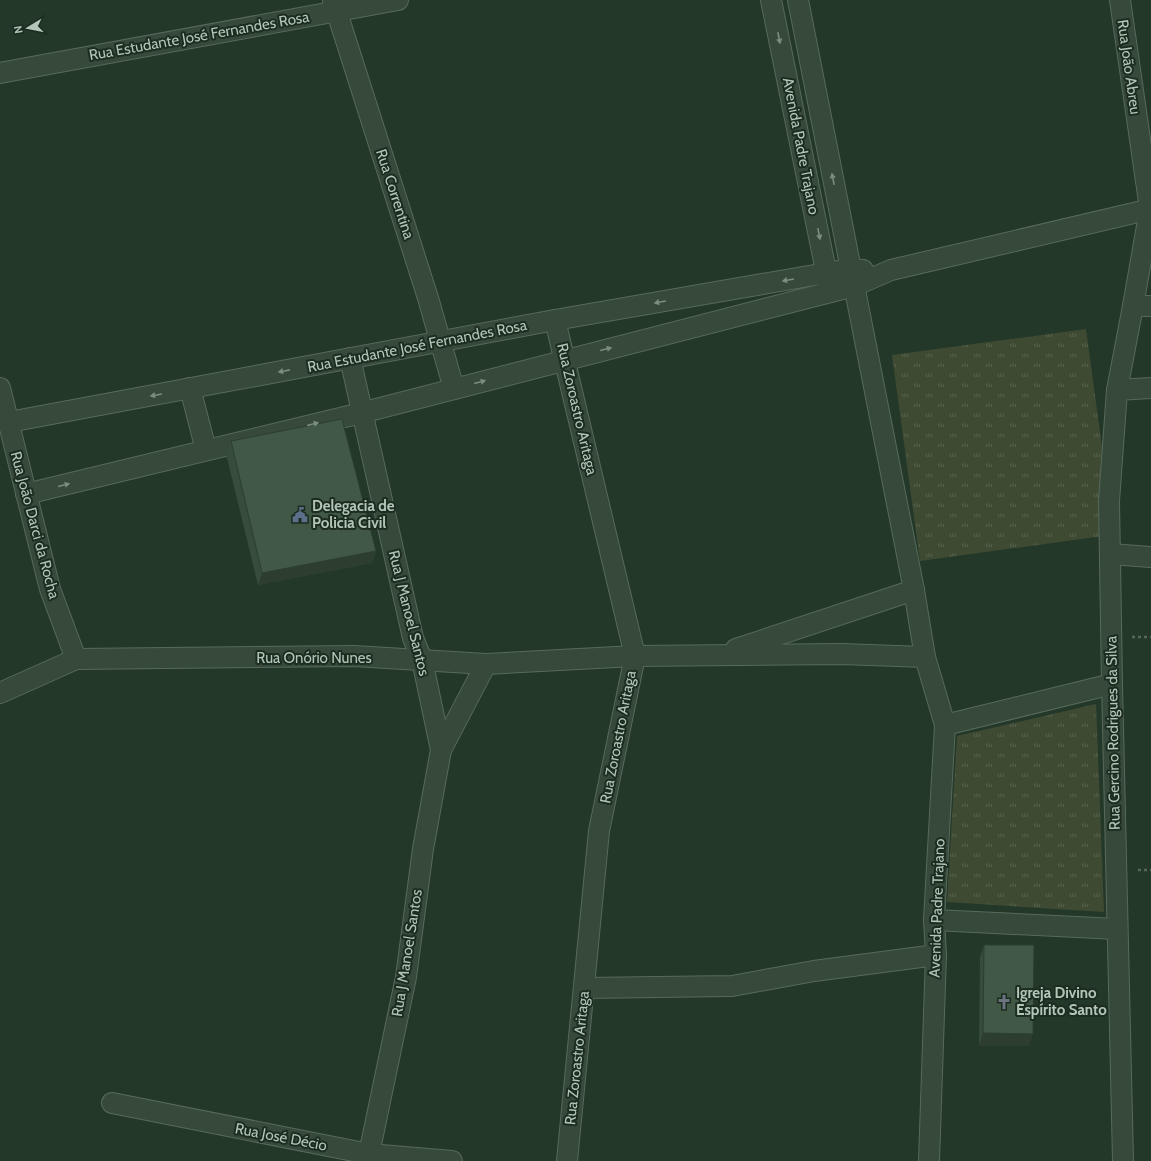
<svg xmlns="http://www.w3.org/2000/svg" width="1151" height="1161" font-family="Cabin,sans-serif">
	<defs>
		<pattern id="park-tufts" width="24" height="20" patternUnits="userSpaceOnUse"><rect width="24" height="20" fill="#3f4a33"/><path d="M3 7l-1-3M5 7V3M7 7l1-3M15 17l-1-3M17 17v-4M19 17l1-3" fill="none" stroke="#58634e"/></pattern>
	</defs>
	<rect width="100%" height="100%" fill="#233828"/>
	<g fill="url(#park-tufts)">
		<path d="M 1086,329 L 1104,462 L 1103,536 L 920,561 L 892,355 Z"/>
		<path d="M 1096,704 L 1104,912 L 947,902 L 957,736 Z"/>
	</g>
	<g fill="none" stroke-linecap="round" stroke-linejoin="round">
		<defs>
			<g id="minor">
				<path d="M 333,0 L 428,298 L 454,389"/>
				<path d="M 771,0 L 829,286"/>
				<path d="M 798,0 L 914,590 L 925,657 L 945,725 L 934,920 L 936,955 L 929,1161"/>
				<path d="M 1120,0 L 1150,209 L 1133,306 L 1151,306"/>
				<path d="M 0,73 L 398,0"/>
				<path d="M 555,320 L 635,656 L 599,831 L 567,1161"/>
				<path d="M 350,358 L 413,638 L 422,660 L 441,750 L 423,849 L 406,977 L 369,1154"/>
				<path d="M 0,388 L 50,589 L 76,659"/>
				<path d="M 190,388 L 206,450"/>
				<path d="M 1117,390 L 1151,388"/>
				<path d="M 9,422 L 555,320 L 826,273 L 850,269 L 863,270"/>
				<path d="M 26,494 L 361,413 L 854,286 L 891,270 L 1151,209"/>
				<path d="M 1110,554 L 1151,557"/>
				<path d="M 736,649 L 914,590"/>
				<path d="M 0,693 L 76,659 L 354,656 L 486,664 L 635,656 L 842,654 L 925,657"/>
				<path d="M 945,725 L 1112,684"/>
				<path d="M 441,750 L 486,664"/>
				<path d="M 934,920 L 1117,929"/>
				<path d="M 584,988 L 732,986 L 814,971 L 936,955"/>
				<path d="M 112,1103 L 369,1154 L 452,1161"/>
				<path d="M 1123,1161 L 1112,684 L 1109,501 L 1117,390 L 1133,306"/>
			</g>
		</defs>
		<use href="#minor" stroke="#576a5c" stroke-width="22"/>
		<g stroke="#576754" stroke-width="2.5" stroke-dasharray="3 3" stroke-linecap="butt">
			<path d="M 1132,637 L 1151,637"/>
			<path d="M 1138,870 L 1151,870"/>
		</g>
		<use href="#minor" stroke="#37493b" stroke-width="20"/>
	</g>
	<g fill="#374c3b">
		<path d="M 231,441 L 376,551 L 372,563 L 258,585 L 226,454 Z"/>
		<path d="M 984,945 L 1029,1046 L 979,1046 L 980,957 Z"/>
	</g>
	<g fill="#2d3e30">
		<path d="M 376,551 L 372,563 L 258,585 L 262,573 Z"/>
		<path d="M 983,1033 L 1033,1034 L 1029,1046 L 979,1046 Z"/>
	</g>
	<g fill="#405845" stroke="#2d3e30">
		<path d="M 342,419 L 376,551 L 262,573 L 231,441 Z"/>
		<path d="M 984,945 L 1034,945 L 1033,1034 L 983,1033 Z"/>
	</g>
	<defs><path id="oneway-solid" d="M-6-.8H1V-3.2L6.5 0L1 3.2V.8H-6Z"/></defs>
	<g fill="#7b8d7f">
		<use href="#oneway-solid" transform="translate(779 38) rotate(79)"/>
		<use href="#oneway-solid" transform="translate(833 179) rotate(-101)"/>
		<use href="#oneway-solid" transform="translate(819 234) rotate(79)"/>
		<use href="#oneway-solid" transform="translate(788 280) rotate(170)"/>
		<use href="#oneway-solid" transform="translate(660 302) rotate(170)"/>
		<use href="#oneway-solid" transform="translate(606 349) rotate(-14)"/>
		<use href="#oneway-solid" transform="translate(284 371) rotate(169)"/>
		<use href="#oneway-solid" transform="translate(480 382) rotate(-15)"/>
		<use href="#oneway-solid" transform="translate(156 395) rotate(170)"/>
		<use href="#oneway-solid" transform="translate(313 424) rotate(-14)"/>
		<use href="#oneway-solid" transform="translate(64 485) rotate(-14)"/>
	</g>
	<defs>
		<symbol id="civic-bare" viewBox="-9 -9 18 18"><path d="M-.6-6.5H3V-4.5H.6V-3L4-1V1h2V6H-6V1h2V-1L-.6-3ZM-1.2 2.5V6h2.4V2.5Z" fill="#5c6f8a" stroke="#1c2d20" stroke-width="2.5" paint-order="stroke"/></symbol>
		<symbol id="church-bare" viewBox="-9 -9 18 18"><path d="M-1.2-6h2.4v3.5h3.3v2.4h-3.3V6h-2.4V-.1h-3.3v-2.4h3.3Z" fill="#6b7280" stroke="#1c2d20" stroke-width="2.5" paint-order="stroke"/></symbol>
	</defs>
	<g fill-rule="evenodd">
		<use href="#civic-bare" x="289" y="504" width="22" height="22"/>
		<use href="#church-bare" x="993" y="991" width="22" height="22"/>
	</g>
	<g text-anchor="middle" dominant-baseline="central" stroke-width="4" stroke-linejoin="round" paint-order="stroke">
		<g font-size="15" fill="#b2c5b7" stroke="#1c2d20">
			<text transform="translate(199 36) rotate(-10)">Rua Estudante José Fernandes Rosa</text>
			<text transform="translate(1129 67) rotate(82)">Rua João Abreu</text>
			<text transform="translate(801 146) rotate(79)">Avenida Padre Trajano</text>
			<text transform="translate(395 194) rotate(72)">Rua Correntina</text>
			<text transform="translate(417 346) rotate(-11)">Rua Estudante José Fernandes Rosa</text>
			<text transform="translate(577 409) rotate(77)">Rua Zoroastro Aritaga</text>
			<text transform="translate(35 525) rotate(75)">Rua João Darci da Rocha</text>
			<text transform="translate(409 613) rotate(76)">Rua J Manoel Santos</text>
			<text x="314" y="658">Rua Onório Nunes</text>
			<text transform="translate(1113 733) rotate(-91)">Rua Gercino Rodrigues da Silva</text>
			<text transform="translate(618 737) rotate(-79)">Rua Zoroastro Aritaga</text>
			<text transform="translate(937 908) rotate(-88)">Avenida Padre Trajano</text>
			<text transform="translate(407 953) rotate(-81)">Rua J Manoel Santos</text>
			<text transform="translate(577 1058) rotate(-84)">Rua Zoroastro Aritaga</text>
			<text transform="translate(281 1137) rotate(11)">Rua José Décio</text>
		</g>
		<g font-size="15" font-weight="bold" fill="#b2c5b7" stroke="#1c2d20" text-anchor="start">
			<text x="312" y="506">Delegacia de<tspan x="312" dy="17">Policia Civil</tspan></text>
			<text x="1016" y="993">Igreja Divino<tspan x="1016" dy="17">Espírito Santo</tspan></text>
		</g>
	</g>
	<g transform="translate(28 28) rotate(260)" stroke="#1c2d20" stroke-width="3" paint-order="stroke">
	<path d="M0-3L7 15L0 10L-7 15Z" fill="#b2c5b7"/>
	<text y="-6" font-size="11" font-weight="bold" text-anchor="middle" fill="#b2c5b7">N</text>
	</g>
</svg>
